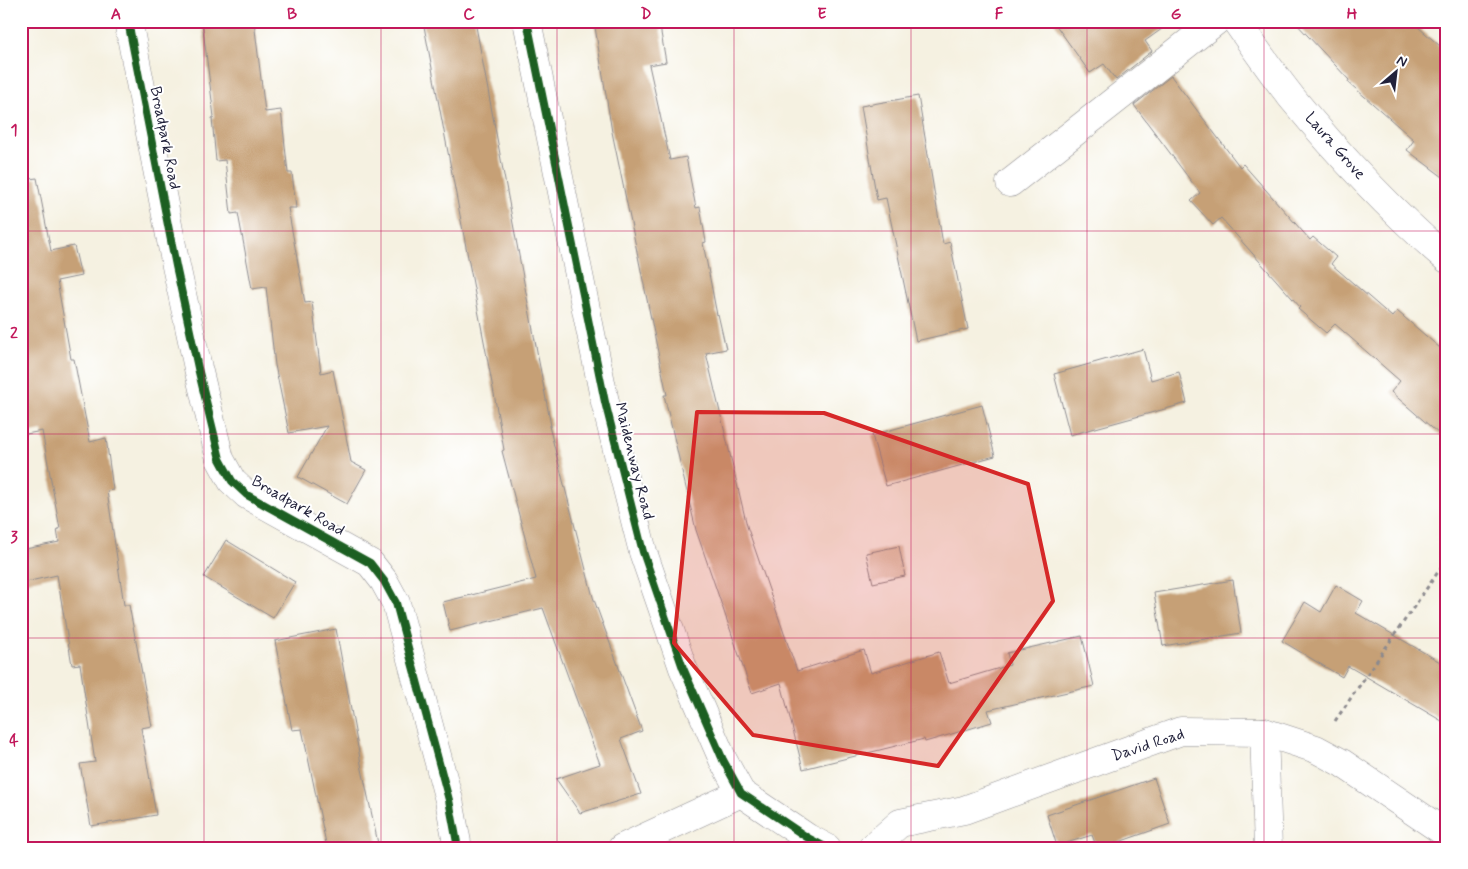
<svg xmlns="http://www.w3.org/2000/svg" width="1468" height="869" font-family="Mynerve,sans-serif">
	<rect width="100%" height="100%" fill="#fff"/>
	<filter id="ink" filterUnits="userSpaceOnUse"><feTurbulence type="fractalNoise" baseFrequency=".02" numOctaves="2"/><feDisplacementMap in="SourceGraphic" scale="10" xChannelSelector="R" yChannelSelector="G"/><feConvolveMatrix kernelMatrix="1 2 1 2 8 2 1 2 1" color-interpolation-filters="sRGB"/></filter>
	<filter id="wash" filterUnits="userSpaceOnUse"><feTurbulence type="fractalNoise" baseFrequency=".0096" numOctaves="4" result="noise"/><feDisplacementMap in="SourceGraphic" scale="20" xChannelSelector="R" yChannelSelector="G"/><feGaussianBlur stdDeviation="1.12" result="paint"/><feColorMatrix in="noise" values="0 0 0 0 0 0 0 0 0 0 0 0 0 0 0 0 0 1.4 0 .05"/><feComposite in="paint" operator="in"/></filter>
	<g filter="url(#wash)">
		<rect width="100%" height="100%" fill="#f5f1e1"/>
		<g id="blocks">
			<g fill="#c6a076">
				<path d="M 202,21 L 254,21 L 265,112 L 281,110 L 288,173 L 292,173 L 296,208 L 288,208 L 305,303 L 312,302 L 321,373 L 333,370 L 351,462 L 366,470 L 347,504 L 298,477 L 327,426 L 289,433 L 275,365 L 266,287 L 252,289 L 238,213 L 231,214 L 225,160 L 216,161 L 212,118 L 214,117 Z"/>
				<path d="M 423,21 L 475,21 L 551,426 L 549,426 L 593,597 L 642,731 L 621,739 L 641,794 L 580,813 L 556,779 L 600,764 L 543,608 L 450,631 L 443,602 L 536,579 L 502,451 L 504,450 L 495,399 Z"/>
				<path d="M 594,21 L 659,21 L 666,62 L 649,65 L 670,160 L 686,157 L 696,208 L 700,207 L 706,242 L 703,243 L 717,315 L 718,314 L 726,349 L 706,353 L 747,526 L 797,671 L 864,650 L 871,673 L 939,652 L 949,683 L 1010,665 L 1007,653 L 1082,636 L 1094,686 L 988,710 L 992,722 L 925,742 L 924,739 L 803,769 L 781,683 L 752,693 L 696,530 L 664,395 L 667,395 L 612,132 Z"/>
				<path d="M 1053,21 L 1173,21 L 1145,41 L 1152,51 L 1116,80 L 1104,64 L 1090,73 Z"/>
				<path d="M 1294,21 L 1411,21 L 1447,52 L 1447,180 L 1407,150 L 1414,140 L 1348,82 L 1349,80 Z"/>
				<path d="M 1171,76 L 1240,167 L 1243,164 L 1310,240 L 1313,237 L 1336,257 L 1331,264 L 1392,317 L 1397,311 L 1447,354 L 1447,441 L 1391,392 L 1400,381 L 1335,324 L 1326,333 L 1298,309 L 1300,307 L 1221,218 L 1213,225 L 1191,201 L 1200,193 L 1134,105 Z"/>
				<path d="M 918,96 L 943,244 L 950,242 L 968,329 L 916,341 L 886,198 L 877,200 L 861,106 Z"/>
				<path d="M 37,178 L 51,251 L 74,246 L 81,276 L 57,281 L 71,359 L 74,359 L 90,442 L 106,438 L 113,490 L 107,491 L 124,605 L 129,605 L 152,726 L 141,728 L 156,815 L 91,826 L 80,764 L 95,762 L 80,664 L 72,665 L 57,575 L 21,583 L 21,550 L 59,542 L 57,529 L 60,529 L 42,431 L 21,435 L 21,180 Z"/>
				<path d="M 1143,349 L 1151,380 L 1179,372 L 1187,403 L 1070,435 L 1054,374 Z"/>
				<path d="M 982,405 L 995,456 L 886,486 L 872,435 Z"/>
				<path d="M 226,540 L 295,582 L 273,618 L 204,577 Z"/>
				<path d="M 899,546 L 905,576 L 873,583 L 866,553 Z"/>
				<path d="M 1233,580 L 1241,633 L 1163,646 L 1154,593 Z"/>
				<path d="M 1336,585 L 1363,601 L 1356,613 L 1447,666 L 1447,724 L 1348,666 L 1342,677 L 1282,641 L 1305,602 L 1321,612 Z"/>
				<path d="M 336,629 L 362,769 L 379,848 L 327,848 L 302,729 L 292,730 L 275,641 Z"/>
				<path d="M 1154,778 L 1170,824 L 1102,848 L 1097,848 L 1092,835 L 1057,846 L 1047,815 Z"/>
			</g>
		</g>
	</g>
	<g filter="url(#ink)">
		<use href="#blocks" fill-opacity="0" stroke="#8c8a8e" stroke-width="1"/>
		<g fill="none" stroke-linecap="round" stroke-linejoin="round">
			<defs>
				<g id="minor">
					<path d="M 128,21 L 176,266 L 198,368 L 220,459 L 232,481 L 247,495 L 370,563 L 384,581 L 396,603 L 449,800 L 458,848"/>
					<path d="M 527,21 L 605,402 L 643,552 L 683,668 L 723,760 L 741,793 L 808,838 L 827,848"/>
					<path d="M 1236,21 C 1254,47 1272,73 1292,98 C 1339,155 1390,210 1447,259"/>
					<path d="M 1010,183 L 1216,21"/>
					<path d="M 1264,732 L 1268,848"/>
					<path d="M 622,848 L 741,793"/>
					<path d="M 872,848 L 900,823 L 964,810 L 1181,731 L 1264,732 L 1316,749 L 1342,763 L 1447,834"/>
				</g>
			</defs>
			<use href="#minor" stroke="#8c8a8e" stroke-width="29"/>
			<path stroke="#8c8a8e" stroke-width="3" stroke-dasharray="4 4" stroke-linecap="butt" d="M 1335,721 L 1447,559"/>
			<use href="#minor" stroke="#fff" stroke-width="28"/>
			<defs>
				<g id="cycleway">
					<path d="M 128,21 L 176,266 L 198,368 L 220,459 L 232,481 L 247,495 L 370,563 L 384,581 L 396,603 L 449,800 L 458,848"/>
					<path d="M 527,21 L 605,402 L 643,552 L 683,668 L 723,760 L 741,793 L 808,838 L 827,848"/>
				</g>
			</defs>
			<use href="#cycleway" stroke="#fff" stroke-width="11"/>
			<use href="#cycleway" stroke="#1b5e20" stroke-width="8"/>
		</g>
	</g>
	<path fill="#d62828" fill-opacity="0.2" stroke="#d62828" stroke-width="4" stroke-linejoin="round" d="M 697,412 L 824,413 L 1028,484 L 1053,601 L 938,766 L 753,735 L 674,643 Z"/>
	<path fill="none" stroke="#c2185b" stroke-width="1" stroke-opacity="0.55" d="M 204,21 L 204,848M 381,21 L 381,848M 557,21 L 557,848M 734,21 L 734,848M 911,21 L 911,848M 1087,21 L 1087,848M 1264,21 L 1264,848M 21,231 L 1447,231M 21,434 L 1447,434M 21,638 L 1447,638"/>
	<g text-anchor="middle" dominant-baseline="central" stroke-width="4" stroke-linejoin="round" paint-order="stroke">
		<g font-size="16" fill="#22223b" stroke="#fff">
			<text transform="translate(165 138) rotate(79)">Broadpark Road</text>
			<text transform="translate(1335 146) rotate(49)">Laura Grove</text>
			<text transform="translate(634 461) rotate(76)">Maidenway Road</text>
			<text transform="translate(298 506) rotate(30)">Broadpark Road</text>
			<text transform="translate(1148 745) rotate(-18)">David Road</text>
		</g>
	</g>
	<rect width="1468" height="869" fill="none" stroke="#fff" stroke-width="55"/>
	<g transform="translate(1396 72) rotate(28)" stroke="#ffffff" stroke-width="4" paint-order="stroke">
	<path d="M0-4L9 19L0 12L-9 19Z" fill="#22223b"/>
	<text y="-8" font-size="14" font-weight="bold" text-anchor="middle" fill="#22223b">N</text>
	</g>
	<rect x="28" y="28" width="1412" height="814" fill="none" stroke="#c2185b" stroke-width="2"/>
	<g font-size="16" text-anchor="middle" font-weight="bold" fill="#c2185b">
		<text x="116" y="19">A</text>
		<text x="292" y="19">B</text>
		<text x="469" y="19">C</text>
		<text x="646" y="19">D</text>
		<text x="822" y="19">E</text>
		<text x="999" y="19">F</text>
		<text x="1176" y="19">G</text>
		<text x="1352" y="19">H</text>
		<text x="14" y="135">1</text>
		<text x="14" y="338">2</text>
		<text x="14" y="542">3</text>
		<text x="14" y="745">4</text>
	</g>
</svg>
